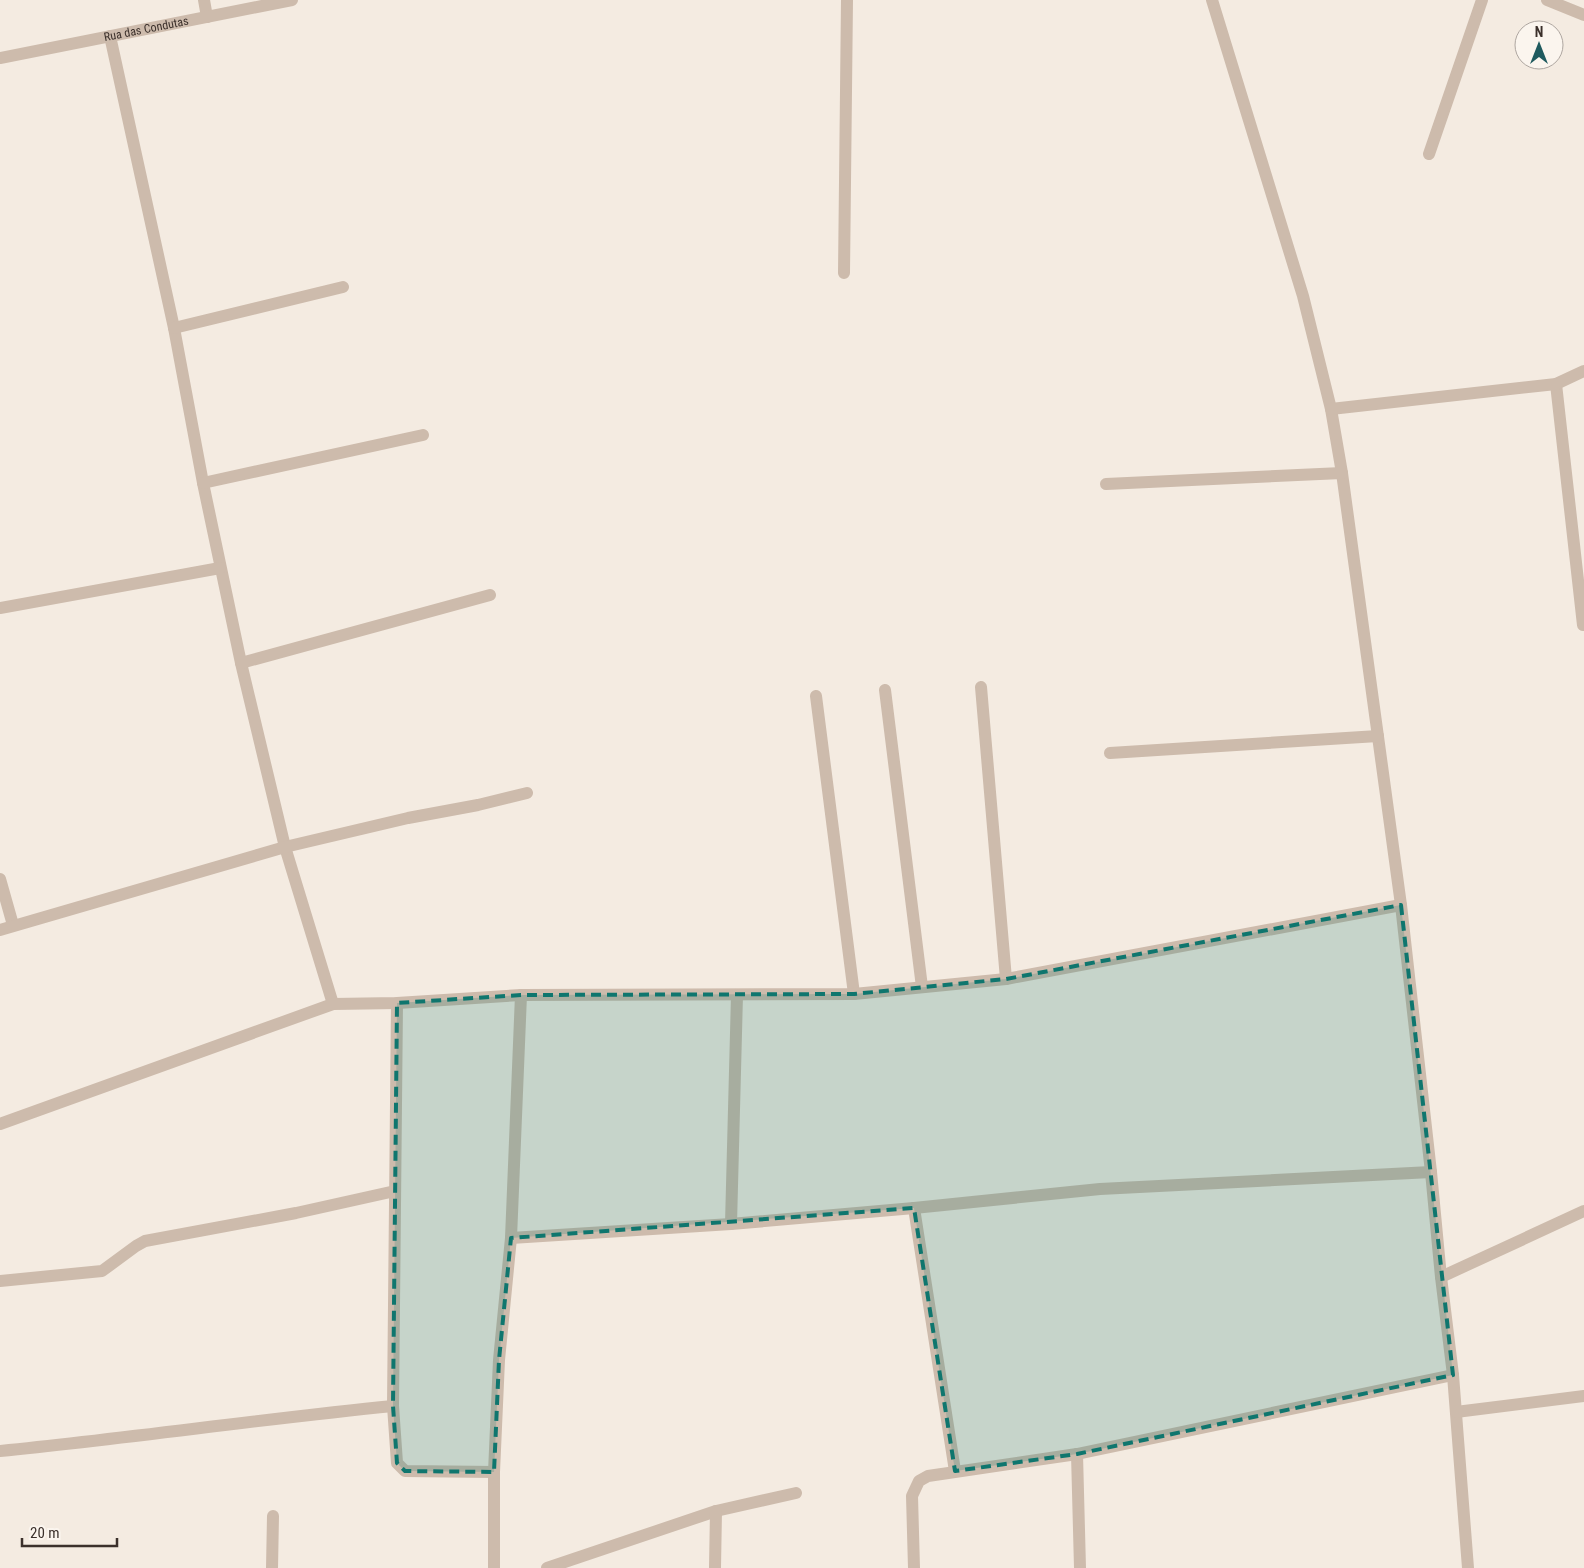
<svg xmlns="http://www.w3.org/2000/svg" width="1584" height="1568" font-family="'Roboto Condensed',sans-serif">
	<rect width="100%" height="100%" fill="#f4ebe1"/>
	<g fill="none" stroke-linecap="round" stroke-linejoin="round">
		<g stroke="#cdbbac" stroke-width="12">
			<path d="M 204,0 L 207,17"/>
			<path d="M 1212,0 L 1303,296 L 1331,409 L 1342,473 L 1401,905 L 1431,1172 L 1441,1277 L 1453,1375 L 1468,1568"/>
			<path d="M 1547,0 L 1584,15"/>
			<path d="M 110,36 L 174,328 L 203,483 L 241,663 L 285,847 L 333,1004"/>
			<path d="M 1429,154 L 1482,0"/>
			<path d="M 844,273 L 847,0"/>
			<path d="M 174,328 L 343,287"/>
			<path d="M 1556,384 L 1583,625"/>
			<path d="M 1331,409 L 1556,384 L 1584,371"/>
			<path d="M 203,483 L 423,435"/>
			<path d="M 1106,484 L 1342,473"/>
			<path d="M 0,608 L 220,568"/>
			<path d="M 241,663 L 490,595"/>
			<path d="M 981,687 L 1006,979"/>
			<path d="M 885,690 L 922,987"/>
			<path d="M 816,696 L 854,994"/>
			<path d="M 1110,753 L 1378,736"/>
			<path d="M 0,879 L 13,925"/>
			<path d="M 0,930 L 285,847 L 408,818 L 478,805 L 527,793"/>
			<path d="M 397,1003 L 393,1406 L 397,1463 L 405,1471 L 494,1472"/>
			<path d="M 0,1124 L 333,1004 L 397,1003 L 521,995 L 854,994 L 1006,979 L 1401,905"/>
			<path d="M 914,1208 L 955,1471"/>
			<path d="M 731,1224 L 737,995"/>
			<path d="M 511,1238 L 731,1224 L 914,1208 L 1100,1189 L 1431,1172"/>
			<path d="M 1441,1277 L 1584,1211"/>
			<path d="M 0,1281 L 102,1271 L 136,1246 L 145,1241 L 296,1213 L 395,1191"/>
			<path d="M 1456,1412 L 1584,1396"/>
			<path d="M 0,1451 C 131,1438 262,1419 393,1406"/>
			<path d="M 1077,1454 L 1080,1568"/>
			<path d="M 272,1568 L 273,1516"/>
			<path d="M 494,1568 L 494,1472 L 499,1360 L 511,1238 L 521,995"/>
			<path d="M 547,1568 L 716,1511 L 796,1493"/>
			<path d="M 715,1568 L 716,1511"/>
			<path d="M 914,1568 L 912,1496 L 919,1481 L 928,1476 L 1077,1454 L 1453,1375"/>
		</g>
		<path stroke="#cdbbac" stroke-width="12" id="s1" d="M 0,58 L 292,0"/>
	</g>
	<path fill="#0f766e" fill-opacity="0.2" stroke="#0f766e" stroke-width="4" stroke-dasharray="10 6" stroke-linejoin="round" d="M 1401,905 L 1453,1375 L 1077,1454 L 955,1471 L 914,1208 L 511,1238 L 499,1360 L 494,1472 L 405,1471 L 397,1463 L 393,1406 L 397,1003 L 521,995 L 854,994 L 1006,979 Z"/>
	<g text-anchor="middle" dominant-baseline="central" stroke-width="5" stroke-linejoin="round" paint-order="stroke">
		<g font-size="12" fill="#3b302b" stroke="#fbf5ee">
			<text stroke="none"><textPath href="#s1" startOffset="149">Rua das Condutas</textPath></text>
		</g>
	</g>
	<g transform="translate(1539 45)"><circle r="24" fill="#fbf5ee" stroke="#aea6a0"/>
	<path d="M0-4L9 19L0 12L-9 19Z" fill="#1f5a5e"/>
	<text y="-8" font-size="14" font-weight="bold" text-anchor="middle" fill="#3b302b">N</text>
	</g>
	<path d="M22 1538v8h95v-8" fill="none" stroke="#3b302b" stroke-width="2.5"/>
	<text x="30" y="1538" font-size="15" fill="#3b302b" stroke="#fbf5ee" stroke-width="4" paint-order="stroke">20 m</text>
</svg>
